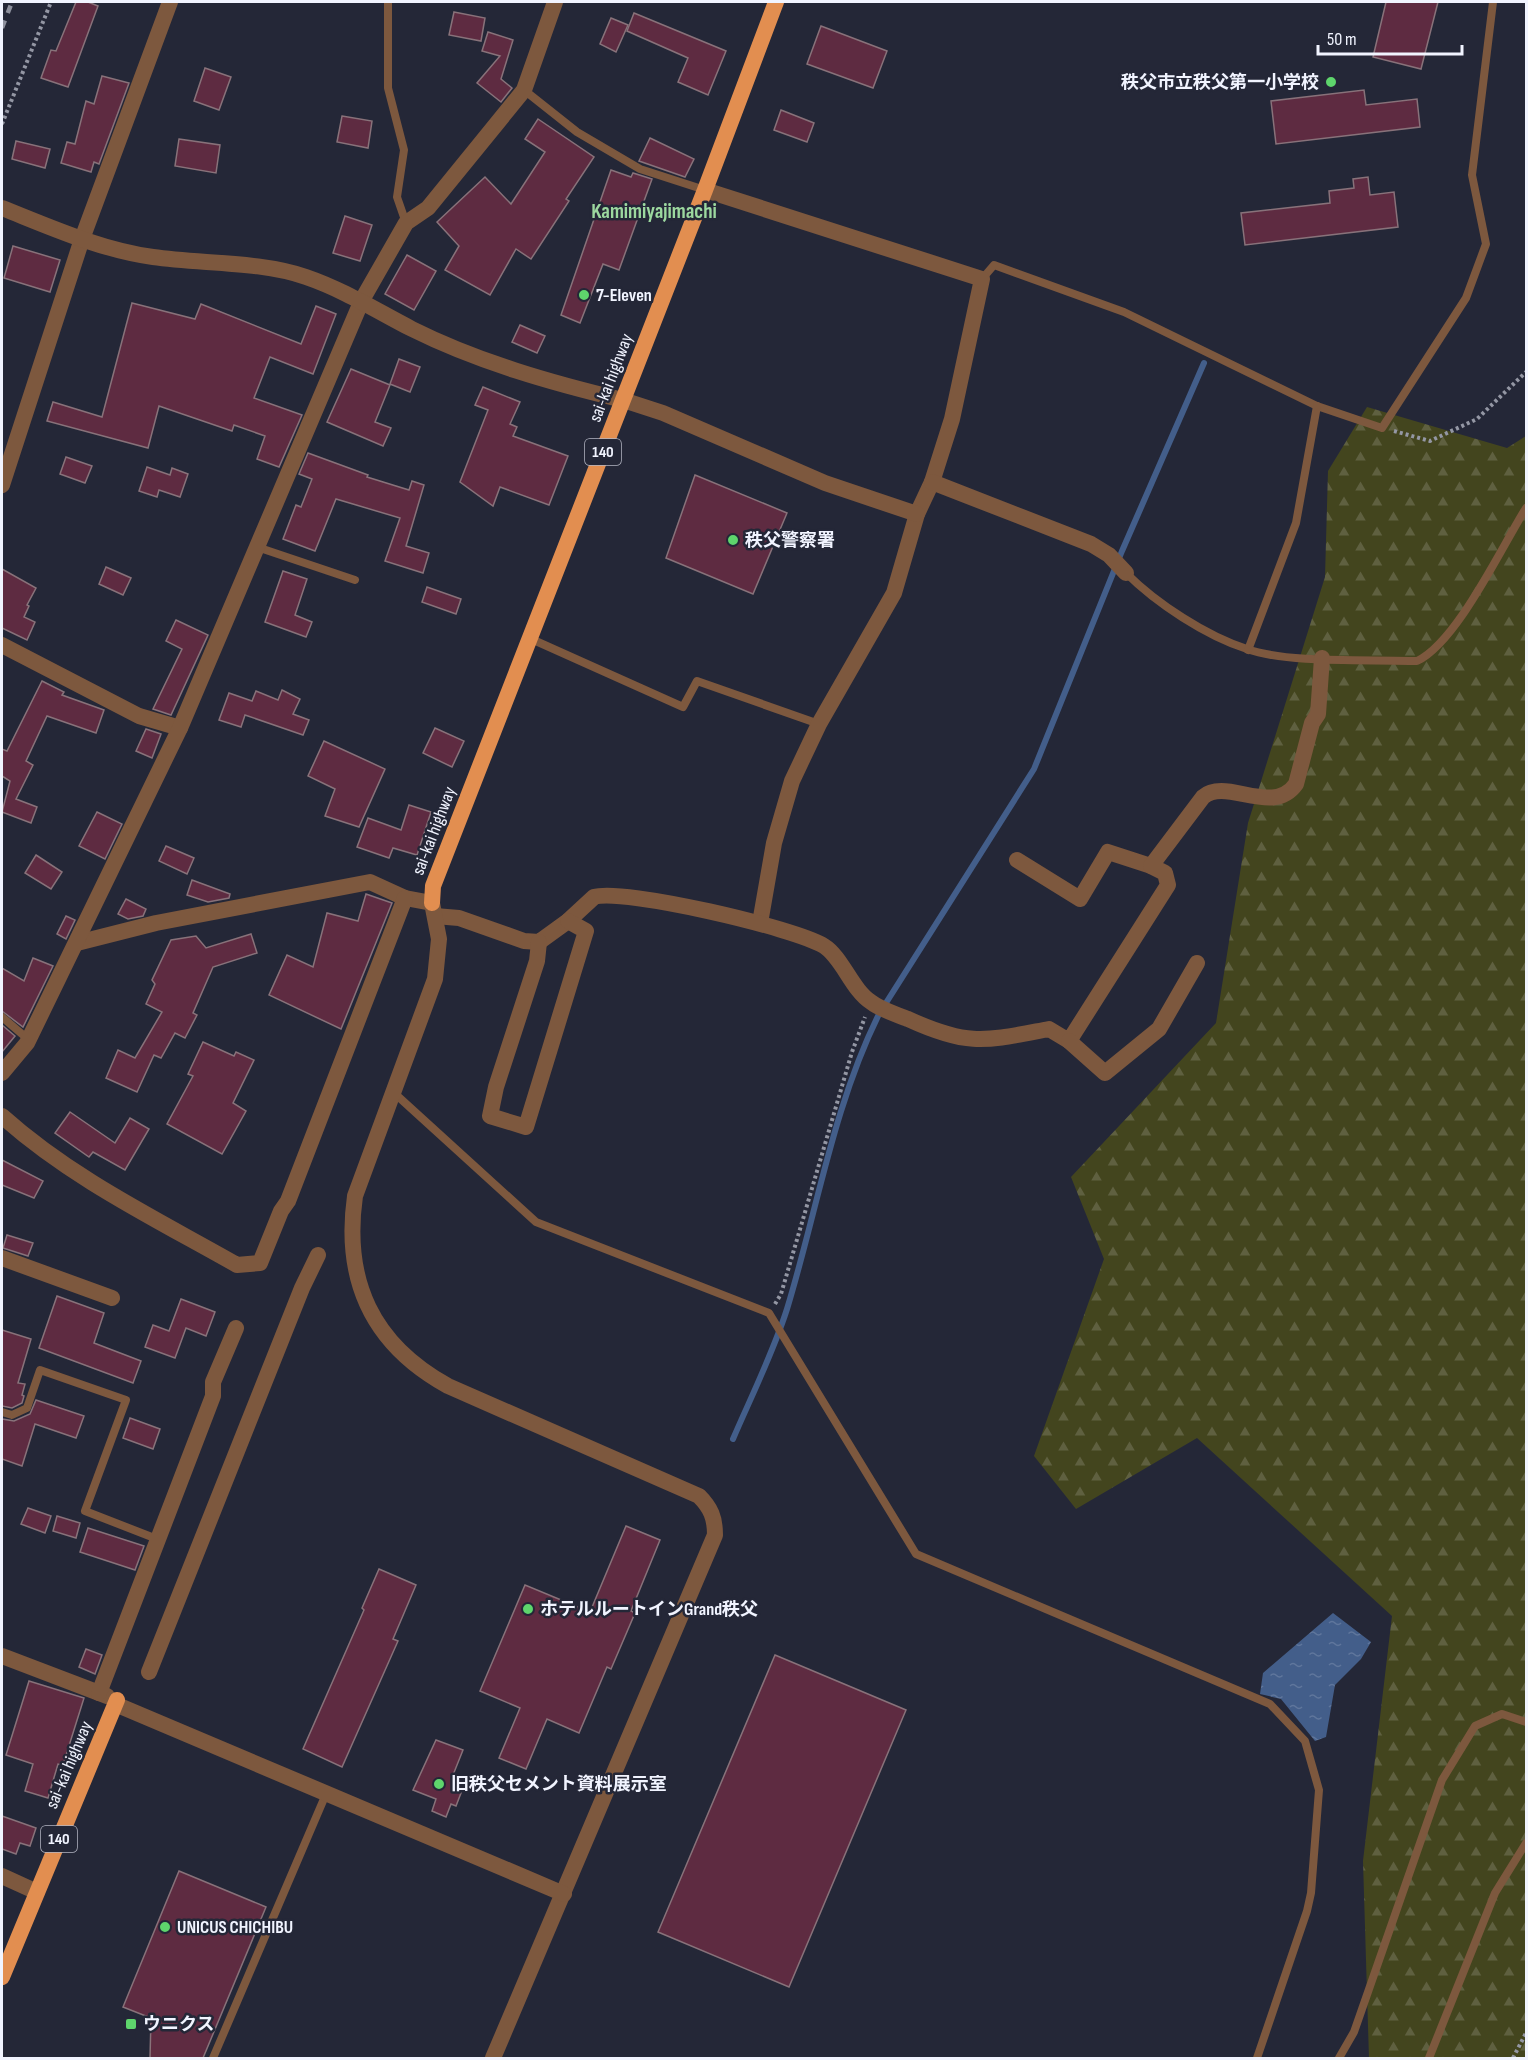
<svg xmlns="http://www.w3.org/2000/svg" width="1528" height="2060" font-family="'Sofia Sans Condensed','Noto Sans JP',sans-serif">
	<defs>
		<pattern id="forest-firs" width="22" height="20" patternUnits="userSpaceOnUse" patternTransform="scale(1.5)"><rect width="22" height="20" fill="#43451e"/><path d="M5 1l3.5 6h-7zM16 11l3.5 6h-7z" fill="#5f6040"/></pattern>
		<pattern id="water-ripples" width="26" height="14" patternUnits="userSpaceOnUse" patternTransform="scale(1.5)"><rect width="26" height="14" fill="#435e8a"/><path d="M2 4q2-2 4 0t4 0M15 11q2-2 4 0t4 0" fill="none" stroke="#5f769c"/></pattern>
	</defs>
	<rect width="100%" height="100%" fill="#242737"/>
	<path fill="url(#forest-firs)" d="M 1367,407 L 1507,448 L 1526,436 L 1526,2058 L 1369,2058 L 1363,1861 L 1392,1616 L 1197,1438 L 1076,1509 L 1034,1456 L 1104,1259 L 1071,1177 L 1216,1023 L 1248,823 L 1325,577 L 1328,471 Z"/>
	<path fill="url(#water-ripples)" d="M 1333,1613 L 1371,1642 L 1361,1659 L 1335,1685 L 1326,1737 L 1315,1741 L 1281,1699 L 1260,1694 L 1263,1673 Z"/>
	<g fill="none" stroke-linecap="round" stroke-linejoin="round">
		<path stroke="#435e8a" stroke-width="6" d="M 733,1439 C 751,1397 773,1353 787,1309 C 817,1211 833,1107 879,1014 L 1034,769 L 1122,551 L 1204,363"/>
	</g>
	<g fill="#5e2b41" stroke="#88727a" stroke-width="1.5">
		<path d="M 76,2 L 88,2 L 98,6 L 68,87 L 41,78 L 51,50 L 56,51 Z"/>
		<path d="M 1386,2 L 1438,2 L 1421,69 L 1373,57 Z"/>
		<path d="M 454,12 L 485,18 L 481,41 L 449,35 Z"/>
		<path d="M 634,13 L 726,51 L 708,95 L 678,82 L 688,58 L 627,31 Z"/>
		<path d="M 611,18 L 628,25 L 616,52 L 600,44 Z"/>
		<path d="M 821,26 L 887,51 L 873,88 L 807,64 Z"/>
		<path d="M 488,32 L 513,40 L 501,79 L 512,88 L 501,102 L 477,83 L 500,56 L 482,51 Z"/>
		<path d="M 205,68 L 231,77 L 219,110 L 194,101 Z"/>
		<path d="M 102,76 L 129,83 L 99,164 L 94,162 L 91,172 L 61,163 L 67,142 L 75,144 L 86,101 L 94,104 Z"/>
		<path d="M 1364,90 L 1366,105 L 1417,99 L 1420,127 L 1276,144 L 1271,101 Z"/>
		<path d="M 781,110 L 814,123 L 807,142 L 774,130 Z"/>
		<path d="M 342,116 L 372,121 L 368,148 L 337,142 Z"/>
		<path d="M 538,119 L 594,157 L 566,199 L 569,201 L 531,259 L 516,249 L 490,295 L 445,270 L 459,246 L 437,222 L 485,177 L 511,204 L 545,152 L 525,139 Z"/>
		<path d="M 650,138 L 694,159 L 685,177 L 639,161 Z"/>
		<path d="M 179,139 L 220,145 L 216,173 L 175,166 Z"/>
		<path d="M 16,141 L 50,149 L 45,168 L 12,159 Z"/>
		<path d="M 611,170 L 631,177 L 633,173 L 652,179 L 619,270 L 603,264 L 580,323 L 561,315 Z"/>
		<path d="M 1368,177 L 1370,195 L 1394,192 L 1398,227 L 1245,245 L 1241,213 L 1330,203 L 1329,191 L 1354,188 L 1353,179 Z"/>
		<path d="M 345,216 L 372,225 L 360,261 L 333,253 Z"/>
		<path d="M 13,246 L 60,260 L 50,292 L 4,278 Z"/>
		<path d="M 407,255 L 436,271 L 414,310 L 385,294 Z"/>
		<path d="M 132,303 L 195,319 L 201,304 L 301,344 L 316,306 L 336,314 L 313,374 L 270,357 L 254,398 L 302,415 L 279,467 L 257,459 L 265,436 L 234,425 L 232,431 L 159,406 L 148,448 L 47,421 L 53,402 L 102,417 Z"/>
		<path d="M 520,325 L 545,336 L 537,353 L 512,342 Z"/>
		<path d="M 399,359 L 420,367 L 410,392 L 390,384 Z"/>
		<path d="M 351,369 L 390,385 L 375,422 L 391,428 L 383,446 L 327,422 Z"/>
		<path d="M 483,387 L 520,402 L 510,424 L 517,427 L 513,436 L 568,456 L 549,505 L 500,487 L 493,506 L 460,482 L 488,410 L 475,405 Z"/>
		<path d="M 308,453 L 368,475 L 367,477 L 409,490 L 412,481 L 424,485 L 406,546 L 429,553 L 423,573 L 385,561 L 400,518 L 336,499 L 315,551 L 283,539 L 296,505 L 301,507 L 312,479 L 299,474 Z"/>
		<path d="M 66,457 L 92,466 L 85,483 L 60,474 Z"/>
		<path d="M 147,467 L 170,475 L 172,468 L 188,474 L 180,497 L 159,490 L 157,497 L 139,491 Z"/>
		<path d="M 695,475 L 787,513 L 753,594 L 666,558 Z"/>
		<path d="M 106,567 L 131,578 L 123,595 L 99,584 Z"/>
		<path d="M 2,569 L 36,588 L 27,605 L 29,606 L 24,617 L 35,622 L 27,640 L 2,628 Z"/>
		<path d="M 283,571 L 307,579 L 295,615 L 312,622 L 306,637 L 265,622 Z"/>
		<path d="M 427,587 L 461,599 L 456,614 L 422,602 Z"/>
		<path d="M 176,620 L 208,635 L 171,715 L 153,709 L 182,649 L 166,641 Z"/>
		<path d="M 42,681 L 64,692 L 62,695 L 104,710 L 96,733 L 47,716 L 26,761 L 33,765 L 16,799 L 37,807 L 31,823 L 2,812 L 10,781 L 2,776 L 2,749 L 7,751 Z"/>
		<path d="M 282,690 L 300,699 L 293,714 L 309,720 L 303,735 L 245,715 L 241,727 L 219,720 L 229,693 L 252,701 L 256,691 L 278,700 Z"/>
		<path d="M 435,728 L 464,741 L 452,767 L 423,753 Z"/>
		<path d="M 146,729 L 161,734 L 152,758 L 136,751 Z"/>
		<path d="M 324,741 L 385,769 L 359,827 L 325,816 L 335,789 L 308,776 Z"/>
		<path d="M 409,805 L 431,812 L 417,855 L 393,848 L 389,858 L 357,847 L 368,818 L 401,830 Z"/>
		<path d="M 97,812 L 122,824 L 105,859 L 79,846 Z"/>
		<path d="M 166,846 L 194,858 L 187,874 L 159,861 Z"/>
		<path d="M 36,855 L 62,872 L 51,889 L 25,873 Z"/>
		<path d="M 192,880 L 230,894 L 229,898 L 208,902 L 187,895 Z"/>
		<path d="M 366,894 L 392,903 L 341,1029 L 269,995 L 287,955 L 313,967 L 327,913 L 358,921 Z"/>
		<path d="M 126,899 L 146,909 L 143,916 L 128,919 L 118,914 Z"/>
		<path d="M 66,916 L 75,920 L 66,939 L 57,934 Z"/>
		<path d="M 251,934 L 257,953 L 213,967 L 193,1013 L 197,1015 L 185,1038 L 175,1033 L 161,1058 L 154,1055 L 137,1092 L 106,1078 L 118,1050 L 135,1058 L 162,1012 L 146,1004 L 155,984 L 152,980 L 171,940 L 196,936 L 206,948 Z"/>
		<path d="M 33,958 L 53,966 L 23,1027 L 2,1011 L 2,968 L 24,981 Z"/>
		<path d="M 2,1025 L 15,1036 L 2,1052 Z"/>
		<path d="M 203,1042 L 234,1056 L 236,1052 L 254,1060 L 233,1103 L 246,1111 L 222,1154 L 167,1124 L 193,1076 L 188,1074 Z"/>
		<path d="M 70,1112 L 115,1143 L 130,1118 L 149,1129 L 125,1170 L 93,1152 L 89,1157 L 55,1133 Z"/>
		<path d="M 2,1160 L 43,1181 L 34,1198 L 2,1185 Z"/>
		<path d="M 7,1235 L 33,1243 L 28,1256 L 3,1248 Z"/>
		<path d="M 57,1296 L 104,1313 L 94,1343 L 141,1361 L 133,1383 L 39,1348 Z"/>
		<path d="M 181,1299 L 215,1312 L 206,1336 L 186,1328 L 175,1358 L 145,1347 L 153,1325 L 169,1331 Z"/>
		<path d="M 2,1330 L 31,1339 L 18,1383 L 25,1384 L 22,1395 L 24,1396 L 22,1403 L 12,1408 L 2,1406 Z"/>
		<path d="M 36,1400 L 84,1416 L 76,1438 L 35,1424 L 22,1466 L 2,1459 L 2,1419 L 14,1421 L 30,1414 Z"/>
		<path d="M 130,1418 L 160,1429 L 153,1449 L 123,1438 Z"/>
		<path d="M 28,1508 L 51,1516 L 45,1533 L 21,1524 Z"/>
		<path d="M 57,1516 L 80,1523 L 76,1538 L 53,1531 Z"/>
		<path d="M 626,1526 L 660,1540 L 631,1611 L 635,1613 L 611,1669 L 607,1667 L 579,1733 L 547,1719 L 526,1769 L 499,1758 L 520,1708 L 480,1691 L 525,1585 L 590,1612 Z"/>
		<path d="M 88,1528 L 144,1546 L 135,1570 L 80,1552 Z"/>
		<path d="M 379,1569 L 416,1585 L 393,1639 L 398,1641 L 342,1767 L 303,1749 L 364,1610 L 362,1608 Z"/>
		<path d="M 86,1649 L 102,1655 L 95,1674 L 79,1667 Z"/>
		<path d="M 775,1655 L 906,1710 L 789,1987 L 658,1932 Z"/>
		<path d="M 29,1681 L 84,1698 L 63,1765 L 58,1764 L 48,1798 L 25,1791 L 33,1764 L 6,1755 Z"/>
		<path d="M 436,1740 L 463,1750 L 453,1775 L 466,1780 L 456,1806 L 451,1804 L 446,1817 L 432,1811 L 436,1799 L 413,1790 Z"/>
		<path d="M 2,1816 L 36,1828 L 30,1846 L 20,1843 L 16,1854 L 2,1849 Z"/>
		<path d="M 179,1871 L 266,1907 L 203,2058 L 150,2058 L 151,2018 L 123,2007 Z"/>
	</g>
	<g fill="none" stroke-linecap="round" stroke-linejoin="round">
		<g stroke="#9497a4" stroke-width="4" stroke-dasharray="3 3" stroke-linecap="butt">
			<path d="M 2,124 L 51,2"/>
			<path d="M 1394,431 L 1430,441 L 1477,419 L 1526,372"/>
			<path d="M 775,1304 L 781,1294 L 852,1052 L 865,1017"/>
			<path d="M 1513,2058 L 1526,2033"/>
		</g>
		<g stroke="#7d583e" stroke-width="8">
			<path d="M 388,2 L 388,88 L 404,150 L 397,197 L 406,223"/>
			<path d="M 524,90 L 577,132 L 640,169 L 705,190"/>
			<path d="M 982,279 L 994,265 L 1124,312 L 1317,406 L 1382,428 L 1466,298 L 1486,244 L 1472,175 L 1493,2"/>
			<path d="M 257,547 L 355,580"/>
			<path d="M 1126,573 C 1156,603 1206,636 1247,649 C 1289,664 1369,659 1417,661 C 1457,642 1501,548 1526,508"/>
			<path d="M 529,638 L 683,707 L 697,681 L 819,724"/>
			<path d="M 1248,650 L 1296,523 L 1317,406"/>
			<path d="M 2,1017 L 29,1040"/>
			<path d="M 392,1091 L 536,1222 L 769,1313 L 916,1554 L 1270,1704 L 1305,1741 L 1319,1790 L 1311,1893 L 1307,1911 L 1257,2058"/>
			<path d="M 2,1412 L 12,1415 L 27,1408 L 40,1370 L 126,1400 L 85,1511 L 157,1539"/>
			<path d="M 213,2058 L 326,1794"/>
			<path d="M 1339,2058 L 1354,2032 L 1442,1780 L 1475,1726 L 1502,1714 L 1526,1722"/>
			<path d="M 1429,2058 L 1495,1893 L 1526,1843"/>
		</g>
		<g stroke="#7d583e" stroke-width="16">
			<path d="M 705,190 L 982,279 L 952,419 L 932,482 L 917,514 L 894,593 L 819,724 L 792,781 L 774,843 L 760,923"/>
			<path d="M 623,400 L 663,413 L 825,483 L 917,514"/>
			<path d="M 932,482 L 1091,544 L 1109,555 L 1126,573"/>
			<path d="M 2,485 L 82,239 L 170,2"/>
			<path d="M 2,645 L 139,716 L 180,728"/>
			<path d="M 1017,860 L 1080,899 L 1108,852 L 1151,866"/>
			<path d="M 435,916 L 459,918 L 524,941 L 539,942 L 568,921 L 594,897 C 624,888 795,928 824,946 C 842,957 852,990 871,1002 C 881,1010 896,1014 908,1019 C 969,1047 985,1041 1049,1029 L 1069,1041 L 1168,885 L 1165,873 L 1151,866 L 1203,797 C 1226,777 1273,817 1296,784 L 1312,723 L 1318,714 L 1322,658"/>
			<path d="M 539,942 L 537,961 L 496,1087 L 490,1116 L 526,1127 L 586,931 L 568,921"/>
			<path d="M 77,943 L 156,923 L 370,882 L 405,898 L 432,903"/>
			<path d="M 1069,1041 L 1105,1073 L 1159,1029 L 1197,963"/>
			<path d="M 2,1073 L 27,1043 L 180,728 L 362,300 L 406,223 L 428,208 L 524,90 L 555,2"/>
			<path d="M 2,1116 C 71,1178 156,1219 237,1265 L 260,1263 L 281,1211 L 288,1201 L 405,898"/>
			<path d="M 2,1258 L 112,1298"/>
			<path d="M 2,1656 L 107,1696"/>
			<path d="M 149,1672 L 302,1288 L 318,1255"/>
			<path d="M 99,1693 L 213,1396 L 213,1382 L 236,1328"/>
			<path d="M 2,1876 L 37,1892"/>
		</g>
		<g stroke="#7d583e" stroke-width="16">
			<path d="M 2,208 C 50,227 101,250 153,257 C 201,264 260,261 306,277 C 344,290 377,311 412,329 C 478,362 552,383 623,400"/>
			<path d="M 432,903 L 439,939 L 435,979 L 355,1196 C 343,1281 372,1344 448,1386 L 699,1496 C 711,1508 715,1518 715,1535 L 493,2058"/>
			<path d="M 115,1704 L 564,1894"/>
		</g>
		<g stroke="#e28e50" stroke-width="16">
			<path d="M 432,903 L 433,886 L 705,190 L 776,2"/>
			<path d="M 2,1977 L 117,1700"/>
		</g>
		<path stroke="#8d909d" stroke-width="4.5" stroke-dasharray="8 8" stroke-linecap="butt" d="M 2,28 L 12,2"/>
	</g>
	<g fill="#5ed56c" stroke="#242737" stroke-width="2">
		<circle cx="1331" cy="82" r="6"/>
		<circle cx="584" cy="295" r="6"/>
		<circle cx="733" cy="540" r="6"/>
		<circle cx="528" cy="1609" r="6"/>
		<circle cx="439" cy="1784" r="6"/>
		<circle cx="165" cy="1927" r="6"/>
		<rect x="125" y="2018" width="12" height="12" rx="3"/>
	</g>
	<g text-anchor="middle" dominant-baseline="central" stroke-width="5" stroke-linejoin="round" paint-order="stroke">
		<g fill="#242737" stroke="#b4b6c3" stroke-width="1.5">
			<rect x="585" y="439" width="36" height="26" rx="4.5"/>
			<rect x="41" y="1826" width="36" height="26" rx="4.5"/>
		</g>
		<g font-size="16" font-weight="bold" fill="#f1f4ff">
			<text x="603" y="452">140</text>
			<text x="59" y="1839">140</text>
		</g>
		<g font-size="18" font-weight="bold" fill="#f1f4ff" stroke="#242737" text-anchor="start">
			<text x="1319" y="82" text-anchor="end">秩父市立秩父第一小学校</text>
			<text x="596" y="295">7-Eleven</text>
			<text x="745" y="540">秩父警察署</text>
			<text x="540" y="1609">ホテルルートインGrand秩父</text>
			<text x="451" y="1784">旧秩父セメント資料展示室</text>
			<text x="177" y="1927">UNICUS CHICHIBU</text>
			<text x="143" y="2024">ウニクス</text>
		</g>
		<g font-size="18" fill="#f1f4ff" stroke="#242737">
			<text transform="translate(611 378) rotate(-69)">sai-kai highway</text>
			<text transform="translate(434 831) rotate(-69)">sai-kai highway</text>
			<text transform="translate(69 1765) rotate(-67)">sai-kai highway</text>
		</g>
		<g font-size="21" font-weight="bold" fill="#9cd89f" stroke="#242737">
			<text x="654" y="211">Kamimiyajimachi</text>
		</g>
	</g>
	<rect width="1528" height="2060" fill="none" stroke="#f1f4ff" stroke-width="6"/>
	<path d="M1318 45v9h144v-9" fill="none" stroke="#f1f4ff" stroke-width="3"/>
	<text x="1327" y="45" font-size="18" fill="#f1f4ff" stroke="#242737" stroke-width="4.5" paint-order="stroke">50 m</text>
</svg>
